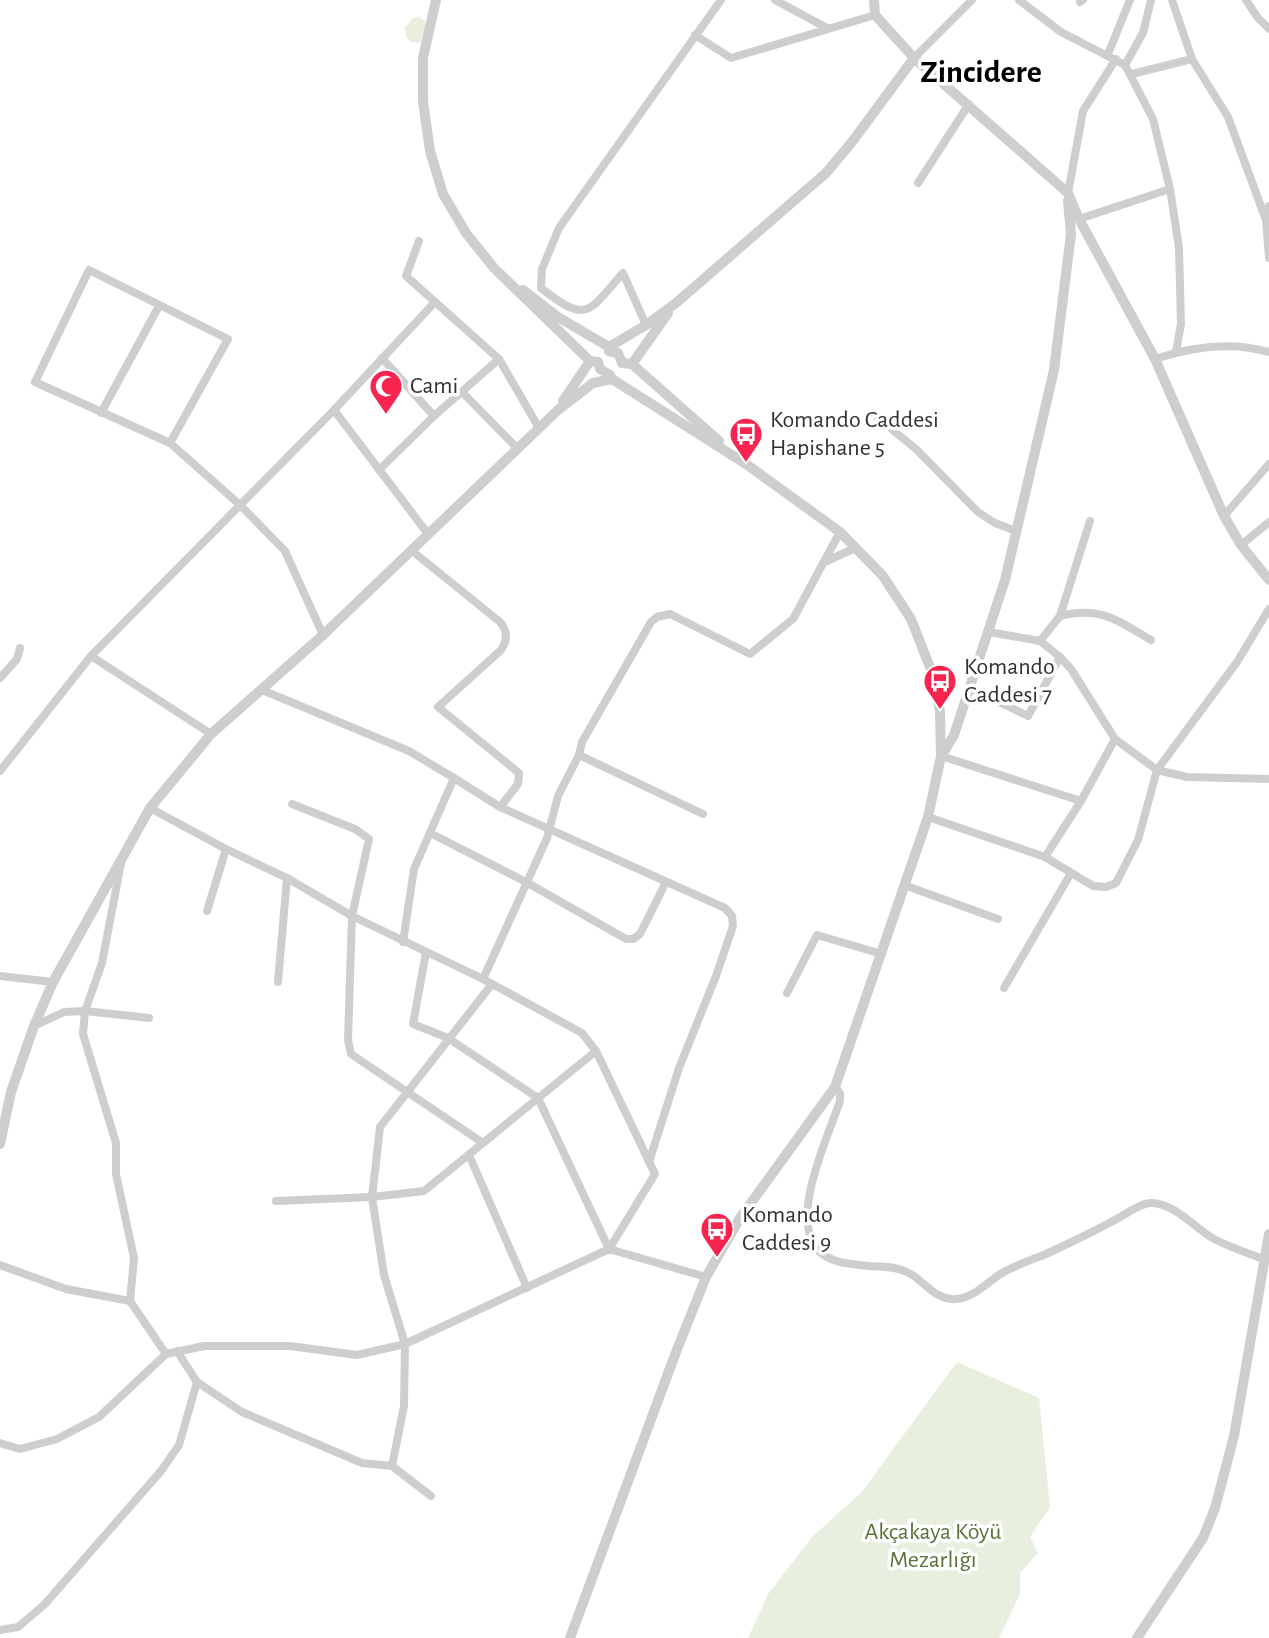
<svg xmlns="http://www.w3.org/2000/svg" width="1269" height="1638" font-family="'Alegreya Sans',sans-serif">
	<rect width="100%" height="100%" fill="#fff"/>
	<g fill="#e9efde">
		<path d="M 419,17 L 425,21 L 426,29 L 420,43 L 411,42 L 406,37 L 405,28 L 413,18 Z"/>
		<path d="M 957,1362 L 1039,1398 L 1050,1507 L 1030,1537 L 1038,1553 L 1020,1573 L 1020,1594 L 999,1638 L 748,1638 L 768,1594 L 812,1537 L 861,1493 Z"/>
	</g>
	<g fill="none" stroke-linecap="round" stroke-linejoin="round">
		<g stroke="#cecece" stroke-width="8">
			<path d="M 775,0 L 827,28"/>
			<path d="M 1019,0 L 1061,32 L 1125,65 L 1153,119 L 1170,189 L 1179,248 L 1181,324 L 1176,352"/>
			<path d="M 1172,0 L 1192,59 L 1228,117 L 1266,220"/>
			<path d="M 1246,0 L 1258,18 L 1269,29"/>
			<path d="M 1080,2 L 1083,0"/>
			<path d="M 695,35 L 731,58 L 875,15"/>
			<path d="M 1108,54 L 1130,0"/>
			<path d="M 914,58 L 972,0"/>
			<path d="M 1125,65 L 1143,33 L 1151,0"/>
			<path d="M 1132,74 L 1192,59"/>
			<path d="M 918,183 L 969,104"/>
			<path d="M 1068,193 L 1083,111 L 1116,59"/>
			<path d="M 1269,206 L 1266,220 L 1269,258"/>
			<path d="M 1079,219 L 1170,189"/>
			<path d="M 419,241 L 406,276 L 499,359 L 539,428"/>
			<path d="M 646,325 L 623,273 C 588,312 588,325 541,288 L 542,269 L 559,228 L 721,0"/>
			<path d="M 382,358 L 434,416"/>
			<path d="M 1155,359 C 1191,347 1231,341 1269,352"/>
			<path d="M 462,392 L 517,448"/>
			<path d="M 334,410 L 428,534"/>
			<path d="M 101,413 L 159,306"/>
			<path d="M 878,418 L 916,449 L 978,512 L 995,523 L 1016,531"/>
			<path d="M 170,443 L 228,339 L 89,270 L 35,382 L 170,443 L 240,505 L 285,551 L 323,635"/>
			<path d="M 379,470 L 434,416 L 499,359"/>
			<path d="M 1224,516 L 1269,464"/>
			<path d="M 1241,545 L 1269,522"/>
			<path d="M 411,550 L 500,622 C 508,631 508,641 500,651 L 438,707 L 519,773 L 518,784 L 500,807"/>
			<path d="M 827,561 L 855,548"/>
			<path d="M 1060,616 C 1101,606 1117,620 1151,640"/>
			<path d="M 989,632 L 1040,641 L 1060,657 L 1071,669 L 1115,739 L 1157,770 L 1187,777 L 1269,779"/>
			<path d="M 1040,641 L 1060,616 L 1090,521"/>
			<path d="M 91,656 L 211,734"/>
			<path d="M 0,678 L 17,659 L 20,648"/>
			<path d="M 970,688 L 1028,716 L 1060,657"/>
			<path d="M 262,690 L 409,751 L 454,778"/>
			<path d="M 579,755 L 703,814"/>
			<path d="M 941,756 L 1081,801"/>
			<path d="M 0,771 L 91,656 L 334,410 L 435,302"/>
			<path d="M 292,804 L 355,829 L 369,839 L 352,916 L 348,1040 L 351,1054 L 483,1143"/>
			<path d="M 150,808 L 226,849 L 287,878 L 352,916 L 483,979 L 582,1033 L 596,1051 L 655,1174 L 609,1249"/>
			<path d="M 928,817 L 1045,857 L 1093,886 L 1106,887 L 1116,883 L 1138,840 L 1157,770 L 1237,662 L 1269,609"/>
			<path d="M 430,833 L 526,882 L 626,939 L 633,939 L 640,934 L 666,882"/>
			<path d="M 1045,857 L 1081,801 L 1115,739"/>
			<path d="M 121,863 L 102,963 L 85,1011 L 83,1034 L 116,1143 L 116,1174 L 134,1258 L 130,1301 L 166,1354"/>
			<path d="M 904,885 L 998,919"/>
			<path d="M 207,911 L 226,849"/>
			<path d="M 403,942 L 414,869 L 454,778 L 500,807 L 725,908 L 732,916 L 733,926 L 716,976 L 679,1068 L 649,1162"/>
			<path d="M 426,952 L 413,1024 L 448,1038 L 538,1098 L 609,1249"/>
			<path d="M 0,976 L 53,982"/>
			<path d="M 483,979 L 547,838 L 558,796 L 579,755 L 582,742 L 651,622 L 657,617 L 670,614 L 750,654 L 793,619 L 840,532"/>
			<path d="M 278,982 L 287,878"/>
			<path d="M 1004,988 L 1071,873"/>
			<path d="M 787,993 L 817,935 L 882,954"/>
			<path d="M 34,1026 L 64,1012 L 85,1011 L 149,1018"/>
			<path d="M 835,1087 L 840,1093 L 840,1101 C 828,1137 787,1221 820,1252 C 833,1264 853,1264 870,1266 C 882,1267 896,1266 907,1272 C 924,1280 935,1301 956,1299 C 974,1298 987,1282 1002,1273 C 1016,1265 1031,1260 1046,1254 C 1072,1242 1097,1230 1122,1216 C 1130,1211 1140,1204 1150,1203 C 1173,1202 1195,1228 1214,1239 C 1230,1247 1247,1253 1263,1259"/>
			<path d="M 469,1155 L 527,1288"/>
			<path d="M 276,1201 L 372,1197 L 424,1191 L 596,1051"/>
			<path d="M 0,1265 L 66,1289 L 130,1301"/>
			<path d="M 177,1351 L 197,1382 L 242,1412 L 362,1463 L 392,1466 L 431,1496"/>
			<path d="M 0,1443 L 20,1449 L 57,1439 L 99,1417 L 166,1354 L 204,1346 L 290,1346 L 357,1355 L 405,1344 L 609,1249 L 706,1277"/>
			<path d="M 392,1466 L 404,1406 L 405,1344 L 384,1275 L 372,1197 L 380,1127 L 492,984"/>
			<path d="M 0,1630 L 18,1627 L 44,1605 L 161,1471 L 179,1445 L 197,1382"/>
		</g>
		<g stroke="#cecece" stroke-width="10">
			<path d="M 436,0 L 423,58 L 423,101 L 430,151 L 443,194 L 466,233 L 494,268 L 590,361 L 598,362"/>
			<path d="M 874,0 L 875,15 L 914,58 L 1068,193 L 1079,219 L 1155,359 L 1224,516 L 1241,545 L 1269,580"/>
			<path d="M 523,290 L 558,317 L 609,347"/>
			<path d="M 609,347 L 646,325 L 676,303 L 826,173 L 852,142 L 914,58"/>
			<path d="M 609,351 L 618,353 L 622,363"/>
			<path d="M 622,363 L 632,364 L 719,441"/>
			<path d="M 632,364 L 668,313"/>
			<path d="M 563,401 L 590,361"/>
			<path d="M 942,755 L 954,735 L 1005,580 L 1054,370 L 1071,234 L 1068,201"/>
			<path d="M 0,1144 L 11,1092 L 34,1026 L 53,982 L 150,808 L 211,734 L 323,635 L 558,410 L 593,383 L 612,379"/>
			<path d="M 570,1638 L 676,1352 L 706,1277 L 740,1218 L 835,1087 L 928,817 L 941,756 L 940,711 L 931,670 L 911,619 L 883,576 L 840,532 L 746,464 L 612,379 L 610,375 L 600,369 L 598,362"/>
			<path d="M 1137,1638 L 1203,1538 L 1215,1508 L 1234,1436 L 1269,1234"/>
		</g>
	</g>
	<defs>
		<symbol id="mosque-pin" viewBox="-11 -11 22 30"><path d="M0 17L-7.5 6A9.5 9.5 0 1 1 7.5 6Z" fill="#f72450" stroke="#fff"/><path d="M3.5-4.9A6 6 0 1 0 3.5 4.9A5 5 0 1 1 3.5-4.9Z" fill="#fff"/></symbol>
		<symbol id="bus-pin" viewBox="-11 -11 22 30"><path d="M0 17L-7.5 6A9.5 9.5 0 1 1 7.5 6Z" fill="#f72450" stroke="#fff"/><path d="M-5-6H5V4H4V6H2V4H-2V6H-4V4H-5ZM-3.5-4V0h7V-4ZM-3.5 1.2v1.5H-2V1.2ZM2 1.2v1.5H3.5V1.2Z" fill="#fff"/></symbol>
	</defs>
	<g fill-rule="evenodd">
		<use href="#mosque-pin" x="367" y="367" width="38" height="52"/>
		<use href="#bus-pin" x="727" y="415" width="38" height="52"/>
		<use href="#bus-pin" x="921" y="662" width="38" height="52"/>
		<use href="#bus-pin" x="698" y="1210" width="38" height="52"/>
	</g>
	<g text-anchor="middle" dominant-baseline="central" stroke-width="7" stroke-linejoin="round" paint-order="stroke">
		<g font-size="24" fill="#313131" stroke="#fff" text-anchor="start">
			<text x="410" y="386">Cami</text>
			<text x="770" y="420">Komando Caddesi<tspan x="770" dy="28">Hapishane 5</tspan></text>
			<text x="964" y="667">Komando<tspan x="964" dy="28">Caddesi 7</tspan></text>
			<text x="742" y="1215">Komando<tspan x="742" dy="28">Caddesi 9</tspan></text>
		</g>
		<g font-size="24" fill="#5b7239" stroke="#fff">
			<text x="933" y="1532">Akçakaya Köyü<tspan x="933" dy="28">Mezarlığı</tspan></text>
		</g>
		<g font-size="32" font-weight="bold" fill="#000" stroke="#fff">
			<text x="981" y="72">Zincidere</text>
		</g>
	</g>
</svg>
